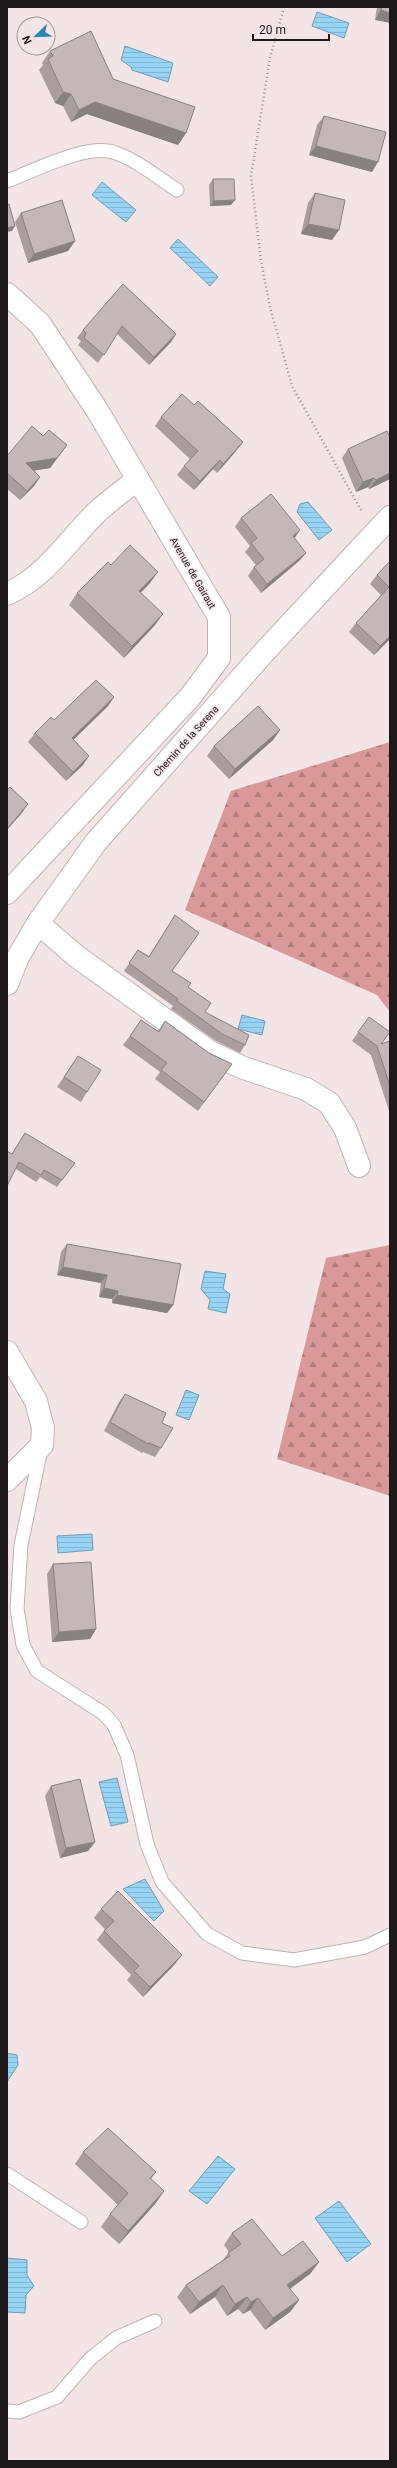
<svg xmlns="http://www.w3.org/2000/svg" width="397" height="2468" font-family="Roboto,sans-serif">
	<defs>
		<pattern id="forest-firs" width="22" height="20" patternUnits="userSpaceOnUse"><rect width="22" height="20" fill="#da9999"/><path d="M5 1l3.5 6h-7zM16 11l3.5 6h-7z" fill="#b07c7c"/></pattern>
		<pattern id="water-rules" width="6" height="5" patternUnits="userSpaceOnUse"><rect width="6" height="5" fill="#96d3f5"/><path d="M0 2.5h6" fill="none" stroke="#81b5d1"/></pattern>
	</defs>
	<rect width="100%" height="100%" fill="#f3e5e5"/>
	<g fill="url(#forest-firs)">
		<path d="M 390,742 L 390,1012 L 377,995 L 185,910 L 231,791 Z"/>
		<path d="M 390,1245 L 390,1496 L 277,1459 L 326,1258 Z"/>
	</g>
	<g fill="url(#water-rules)" stroke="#729bb3">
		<path d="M 317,12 L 349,23 L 344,38 L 312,26 Z"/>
		<path d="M 125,46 L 173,63 L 168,82 L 132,70 L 131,67 L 121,60 Z"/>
		<path d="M 102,182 L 136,210 L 126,222 L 92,195 Z"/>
		<path d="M 178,239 L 218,277 L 210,286 L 170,248 Z"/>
		<path d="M 308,502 L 332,530 L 319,540 L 297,512 L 300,504 Z"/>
		<path d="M 242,1015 L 265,1021 L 262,1035 L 238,1029 Z"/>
		<path d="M 205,1271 L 226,1274 L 223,1289 L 230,1294 L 226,1313 L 208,1309 L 210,1300 L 201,1289 Z"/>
		<path d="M 186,1390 L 199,1395 L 189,1420 L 176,1415 Z"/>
		<path d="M 92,1534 L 93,1550 L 58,1553 L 57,1536 Z"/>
		<path d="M 117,1778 L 128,1822 L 111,1826 L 99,1782 Z"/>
		<path d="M 145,1879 L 164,1911 L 154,1921 L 123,1889 Z"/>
		<path d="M 7,2053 L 17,2055 L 18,2065 L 7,2082 Z"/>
		<path d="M 218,2156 L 235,2169 L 207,2204 L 189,2191 Z"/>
		<path d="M 339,2201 L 371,2244 L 347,2262 L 315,2218 Z"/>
		<path d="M 7,2258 L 27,2260 L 27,2275 L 34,2286 L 26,2295 L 25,2313 L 7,2312 Z"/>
	</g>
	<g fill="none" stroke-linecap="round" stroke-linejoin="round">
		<defs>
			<g id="lane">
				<path d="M 7,181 C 34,171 88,142 116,153 C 138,161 157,177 177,190"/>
				<path d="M 41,1449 L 21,1545 L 17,1609 L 23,1645 L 37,1671 L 103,1713 L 114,1725 L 127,1755 L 147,1844 L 162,1882 L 207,1934 L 242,1953 L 294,1960 L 365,1947 L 390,1935"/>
				<path d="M 7,2174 L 81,2222"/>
				<path d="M 7,2411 L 19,2412 L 57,2397 L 90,2359 L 116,2338 L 155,2321"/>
			</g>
			<g id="street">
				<path d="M 7,294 L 40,324 L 97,410 L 219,617 L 219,658 L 190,697 L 7,893"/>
				<path d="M 7,594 C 46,577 67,541 97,512 C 110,500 124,490 138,479"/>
				<path d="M 38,923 L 76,956 L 210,1052 L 241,1067 L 306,1089 L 329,1103 L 345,1128 L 359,1166"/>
				<path d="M 7,984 L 18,957 L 38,923 L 96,842 L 267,649 L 390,517"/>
				<path d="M 7,1352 L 36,1401 L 43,1428 L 42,1445 L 7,1480"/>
			</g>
		</defs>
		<use href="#lane" stroke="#c0b3b3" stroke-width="15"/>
		<use href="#street" stroke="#c0b3b3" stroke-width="24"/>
		<path stroke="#9c9292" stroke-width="2.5" stroke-dasharray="1 3" stroke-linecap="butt" d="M 284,7 L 270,58 L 251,176 L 261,261 L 270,307 L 292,386 L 362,512"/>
		<use href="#lane" stroke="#fff" stroke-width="13"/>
		<use href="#street" stroke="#fff" stroke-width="22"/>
	</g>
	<g fill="#a99d9d">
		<path d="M 377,7 L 390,7 L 375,20 Z"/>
		<path d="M 50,51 L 113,79 L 186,133 L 178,145 L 87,114 L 71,122 L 63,106 L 55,103 L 39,70 L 43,65 L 42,63 Z"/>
		<path d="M 324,116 L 372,172 L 309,155 L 317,125 Z"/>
		<path d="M 213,179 L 231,205 L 210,206 L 209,185 Z"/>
		<path d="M 315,193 L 332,240 L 301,234 L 308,203 Z"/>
		<path d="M 21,213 L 75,241 L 68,251 L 28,263 L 15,222 Z"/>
		<path d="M 123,284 L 176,334 L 171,342 L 149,365 L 117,334 L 98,363 L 78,345 L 81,341 L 77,338 L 83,330 Z"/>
		<path d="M 194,405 L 243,442 L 236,451 L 217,473 L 213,469 L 194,490 L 177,475 L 184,466 L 190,459 L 155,426 L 161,417 Z"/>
		<path d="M 43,436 L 67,445 L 50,468 L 34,470 L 40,477 L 34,486 L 20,500 L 7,489 L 7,456 Z"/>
		<path d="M 390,437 L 390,479 L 369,489 L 368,487 L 356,492 L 342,458 L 348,449 Z"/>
		<path d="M 241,518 L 300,530 L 294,538 L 306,553 L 299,561 L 261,593 L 248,576 L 254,567 L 256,565 L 245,552 L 250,546 L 235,527 Z"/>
		<path d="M 390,561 L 390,639 L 374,655 L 349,632 L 356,623 L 381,595 L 370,584 L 377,575 Z"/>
		<path d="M 111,565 L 150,583 L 140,593 L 155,625 L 124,658 L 69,605 L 77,593 Z"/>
		<path d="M 114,697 L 108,706 L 73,740 L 83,765 L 66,781 L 28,742 L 35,733 L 54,720 Z"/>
		<path d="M 280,730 L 273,740 L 229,779 L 207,756 L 214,746 Z"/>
		<path d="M 175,915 L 172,971 L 188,987 L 205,1012 L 245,1045 L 240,1053 L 216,1041 L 171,1009 L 173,1006 L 124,971 L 138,950 L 149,956 Z"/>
		<path d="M 369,1017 L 381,1044 L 390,1041 L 390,1111 L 389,1111 L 371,1055 L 352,1041 Z"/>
		<path d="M 165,1021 L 209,1053 L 232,1064 L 198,1111 L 155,1079 L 160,1072 L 123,1045 L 130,1036 L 158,1031 Z"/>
		<path d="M 78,1056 L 87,1092 L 81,1102 L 57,1087 Z"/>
		<path d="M 25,1133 L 75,1163 L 57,1187 L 40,1177 L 36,1182 L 16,1169 L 12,1154 Z"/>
		<path d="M 67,1244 L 173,1305 L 167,1313 L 112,1303 L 112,1299 L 99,1297 L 101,1283 L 57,1275 L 61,1252 Z"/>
		<path d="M 125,1394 L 162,1423 L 161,1448 L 155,1457 L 143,1452 L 142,1453 L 104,1431 L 119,1402 Z"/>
		<path d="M 53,1564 L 96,1629 L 90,1639 L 52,1642 L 47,1574 Z"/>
		<path d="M 51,1786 L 95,1842 L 88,1851 L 60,1858 L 45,1796 Z"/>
		<path d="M 101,1909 L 175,1964 L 143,1997 L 127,1980 L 131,1975 L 97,1940 L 105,1929 L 94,1918 Z"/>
		<path d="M 83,2152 L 156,2172 L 151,2179 L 164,2191 L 155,2204 L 119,2244 L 101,2227 L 110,2214 L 118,2205 L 75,2164 Z"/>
		<path d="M 232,2233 L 282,2256 L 319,2262 L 310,2274 L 290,2289 L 299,2300 L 290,2312 L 265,2330 L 250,2310 L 243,2314 L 238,2309 L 227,2316 L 215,2297 L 190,2314 L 177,2297 L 186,2285 L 222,2261 L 229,2252 L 224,2245 Z"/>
	</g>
	<g fill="#898080">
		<path d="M 381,10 L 390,13 L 390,23 L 375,20 Z"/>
		<path d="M 63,92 L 71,94 L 63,106 L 55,103 Z"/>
		<path d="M 95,102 L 186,133 L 178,145 L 87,114 L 71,122 L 79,110 Z"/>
		<path d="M 316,146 L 378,162 L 372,172 L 309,155 Z"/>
		<path d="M 235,200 L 231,205 L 210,206 L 214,201 Z"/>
		<path d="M 308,224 L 339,230 L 332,240 L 301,234 Z"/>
		<path d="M 15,226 L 12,231 L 7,232 L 7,228 Z"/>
		<path d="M 75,241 L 68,251 L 28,263 L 34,254 Z"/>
		<path d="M 176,334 L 171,342 L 149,365 L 154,357 Z"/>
		<path d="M 243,442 L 236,451 L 217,473 L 223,464 Z"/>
		<path d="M 67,445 L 50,468 L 20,473 L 26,463 Z"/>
		<path d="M 220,460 L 213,469 L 194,490 L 200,481 Z"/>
		<path d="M 390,473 L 390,479 L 369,489 L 376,480 Z"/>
		<path d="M 40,477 L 34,486 L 20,500 L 27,491 Z"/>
		<path d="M 374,478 L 368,487 L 356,492 L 363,482 Z"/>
		<path d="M 300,530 L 294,539 L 293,536 Z"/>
		<path d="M 306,553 L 299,561 L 261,593 L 267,584 Z"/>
		<path d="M 158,572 L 150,583 L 131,603 L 139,591 Z"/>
		<path d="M 163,614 L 155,625 L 124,658 L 132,646 Z"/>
		<path d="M 390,636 L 390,639 L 374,655 L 380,646 Z"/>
		<path d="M 114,697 L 108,706 L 65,748 L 72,738 Z"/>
		<path d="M 280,730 L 273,740 L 229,779 L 235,769 Z"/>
		<path d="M 89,756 L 83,765 L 66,781 L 73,772 Z"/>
		<path d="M 28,804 L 22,813 L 7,830 L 7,829 Z"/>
		<path d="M 63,1267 L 107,1275 L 101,1283 L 57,1275 Z"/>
		<path d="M 104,1288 L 118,1291 L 112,1299 L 99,1297 Z"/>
		<path d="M 117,1295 L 173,1305 L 167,1313 L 112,1303 Z"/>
		<path d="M 96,1629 L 90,1639 L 52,1642 L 59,1632 Z"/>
		<path d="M 95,1842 L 88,1851 L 60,1858 L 66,1848 Z"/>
		<path d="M 182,1955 L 175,1964 L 143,1997 L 150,1987 Z"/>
		<path d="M 164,2191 L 155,2204 L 119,2244 L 128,2231 Z"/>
		<path d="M 319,2262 L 310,2274 L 278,2297 L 287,2285 Z"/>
		<path d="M 223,2285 L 215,2297 L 190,2314 L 199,2302 Z"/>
		<path d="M 247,2297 L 238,2309 L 227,2316 L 235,2304 Z"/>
		<path d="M 258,2298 L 250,2310 L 243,2314 L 251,2302 Z"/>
		<path d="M 299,2300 L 290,2312 L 265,2330 L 273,2318 Z"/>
	</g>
	<g fill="#c4b7b7" stroke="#898080">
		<path d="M 382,7 L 390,7 L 390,13 L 381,10 Z"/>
		<path d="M 91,31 L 113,79 L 195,107 L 186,133 L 95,102 L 79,110 L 71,94 L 63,92 L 48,59 L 53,56 L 50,51 Z"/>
		<path d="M 324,116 L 386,132 L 378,162 L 316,146 Z"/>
		<path d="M 213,179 L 234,179 L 235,200 L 214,201 Z"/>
		<path d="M 315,193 L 345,200 L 339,230 L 308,224 Z"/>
		<path d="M 62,200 L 75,241 L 34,254 L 21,213 Z"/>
		<path d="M 9,204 L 15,226 L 7,228 L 7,205 Z"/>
		<path d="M 123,284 L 176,334 L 154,357 L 122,326 L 104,355 L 84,338 L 86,333 L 83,330 Z"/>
		<path d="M 182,394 L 194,405 L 198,401 L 243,442 L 223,464 L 220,460 L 200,481 L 184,466 L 198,451 L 161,417 Z"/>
		<path d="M 32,426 L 43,436 L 49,430 L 67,445 L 57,458 L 26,463 L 40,477 L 27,491 L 7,473 L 7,456 Z"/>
		<path d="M 387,431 L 390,437 L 390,473 L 376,480 L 374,478 L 363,482 L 348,449 Z"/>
		<path d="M 271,494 L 300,530 L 293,536 L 306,553 L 267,584 L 254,567 L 264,559 L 251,543 L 257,538 L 241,518 Z"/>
		<path d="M 130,545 L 158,572 L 139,591 L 163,614 L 132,646 L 77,593 L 108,562 L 111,565 Z"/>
		<path d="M 390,561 L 390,636 L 380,646 L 356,623 L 389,587 L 377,575 Z"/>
		<path d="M 96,680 L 114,697 L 72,738 L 89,756 L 73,772 L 35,733 L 51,717 L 54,720 Z"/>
		<path d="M 258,706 L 280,730 L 235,769 L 214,746 Z"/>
		<path d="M 10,787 L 28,804 L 7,829 L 7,790 Z"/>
		<path d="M 175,915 L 199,933 L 172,971 L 191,983 L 188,987 L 211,1003 L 205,1012 L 249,1035 L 245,1045 L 222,1034 L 177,1001 L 178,999 L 129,963 L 138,950 L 149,957 Z"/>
		<path d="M 369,1017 L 390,1032 L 381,1044 L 390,1041 L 390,1086 L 377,1046 L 358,1032 Z"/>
		<path d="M 141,1020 L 159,1032 L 165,1021 L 209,1053 L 232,1064 L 204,1102 L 161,1070 L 167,1063 L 130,1036 Z"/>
		<path d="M 78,1056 L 101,1070 L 87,1092 L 64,1077 Z"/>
		<path d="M 25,1133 L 75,1163 L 62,1180 L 44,1170 L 41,1175 L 19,1162 L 7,1186 L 7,1151 L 12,1154 Z"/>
		<path d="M 67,1244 L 181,1264 L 173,1305 L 117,1295 L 118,1291 L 104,1288 L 107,1275 L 63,1267 Z"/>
		<path d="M 125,1394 L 166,1413 L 162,1423 L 173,1428 L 161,1448 L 149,1443 L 148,1444 L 110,1422 Z"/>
		<path d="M 91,1562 L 96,1629 L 59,1632 L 53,1564 Z"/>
		<path d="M 80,1779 L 95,1842 L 66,1848 L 51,1786 Z"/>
		<path d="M 118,1891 L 182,1955 L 150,1987 L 134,1971 L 139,1966 L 104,1931 L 114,1921 L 101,1909 Z"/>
		<path d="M 108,2128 L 156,2172 L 150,2178 L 164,2191 L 128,2231 L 110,2214 L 128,2193 L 83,2152 Z"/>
		<path d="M 252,2219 L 282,2256 L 303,2241 L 319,2262 L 287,2285 L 299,2300 L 273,2318 L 258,2298 L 251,2302 L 247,2297 L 235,2304 L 223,2285 L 199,2302 L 186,2285 L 230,2256 L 228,2253 L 241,2244 L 232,2233 Z"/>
	</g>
	<g text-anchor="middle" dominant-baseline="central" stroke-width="3" stroke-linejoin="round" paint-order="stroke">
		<g font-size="10" fill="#1e1919" stroke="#f3e5e5">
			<text transform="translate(193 573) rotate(60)">Avenue de Gairaut</text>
			<text transform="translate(186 741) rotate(-48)">Chemin de la Serena</text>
		</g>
	</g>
	<rect width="397" height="2468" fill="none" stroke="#1e1919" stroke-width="16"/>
	<g transform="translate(36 36) rotate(247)"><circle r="19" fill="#f3e5e5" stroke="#9e9393"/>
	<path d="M0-3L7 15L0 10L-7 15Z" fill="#2a87b4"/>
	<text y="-6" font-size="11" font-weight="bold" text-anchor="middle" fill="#1e1919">N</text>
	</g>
	<path d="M253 34v6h76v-6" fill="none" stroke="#1e1919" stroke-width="2"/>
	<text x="259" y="34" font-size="12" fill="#1e1919" stroke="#f3e5e5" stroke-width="3" paint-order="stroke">20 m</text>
</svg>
